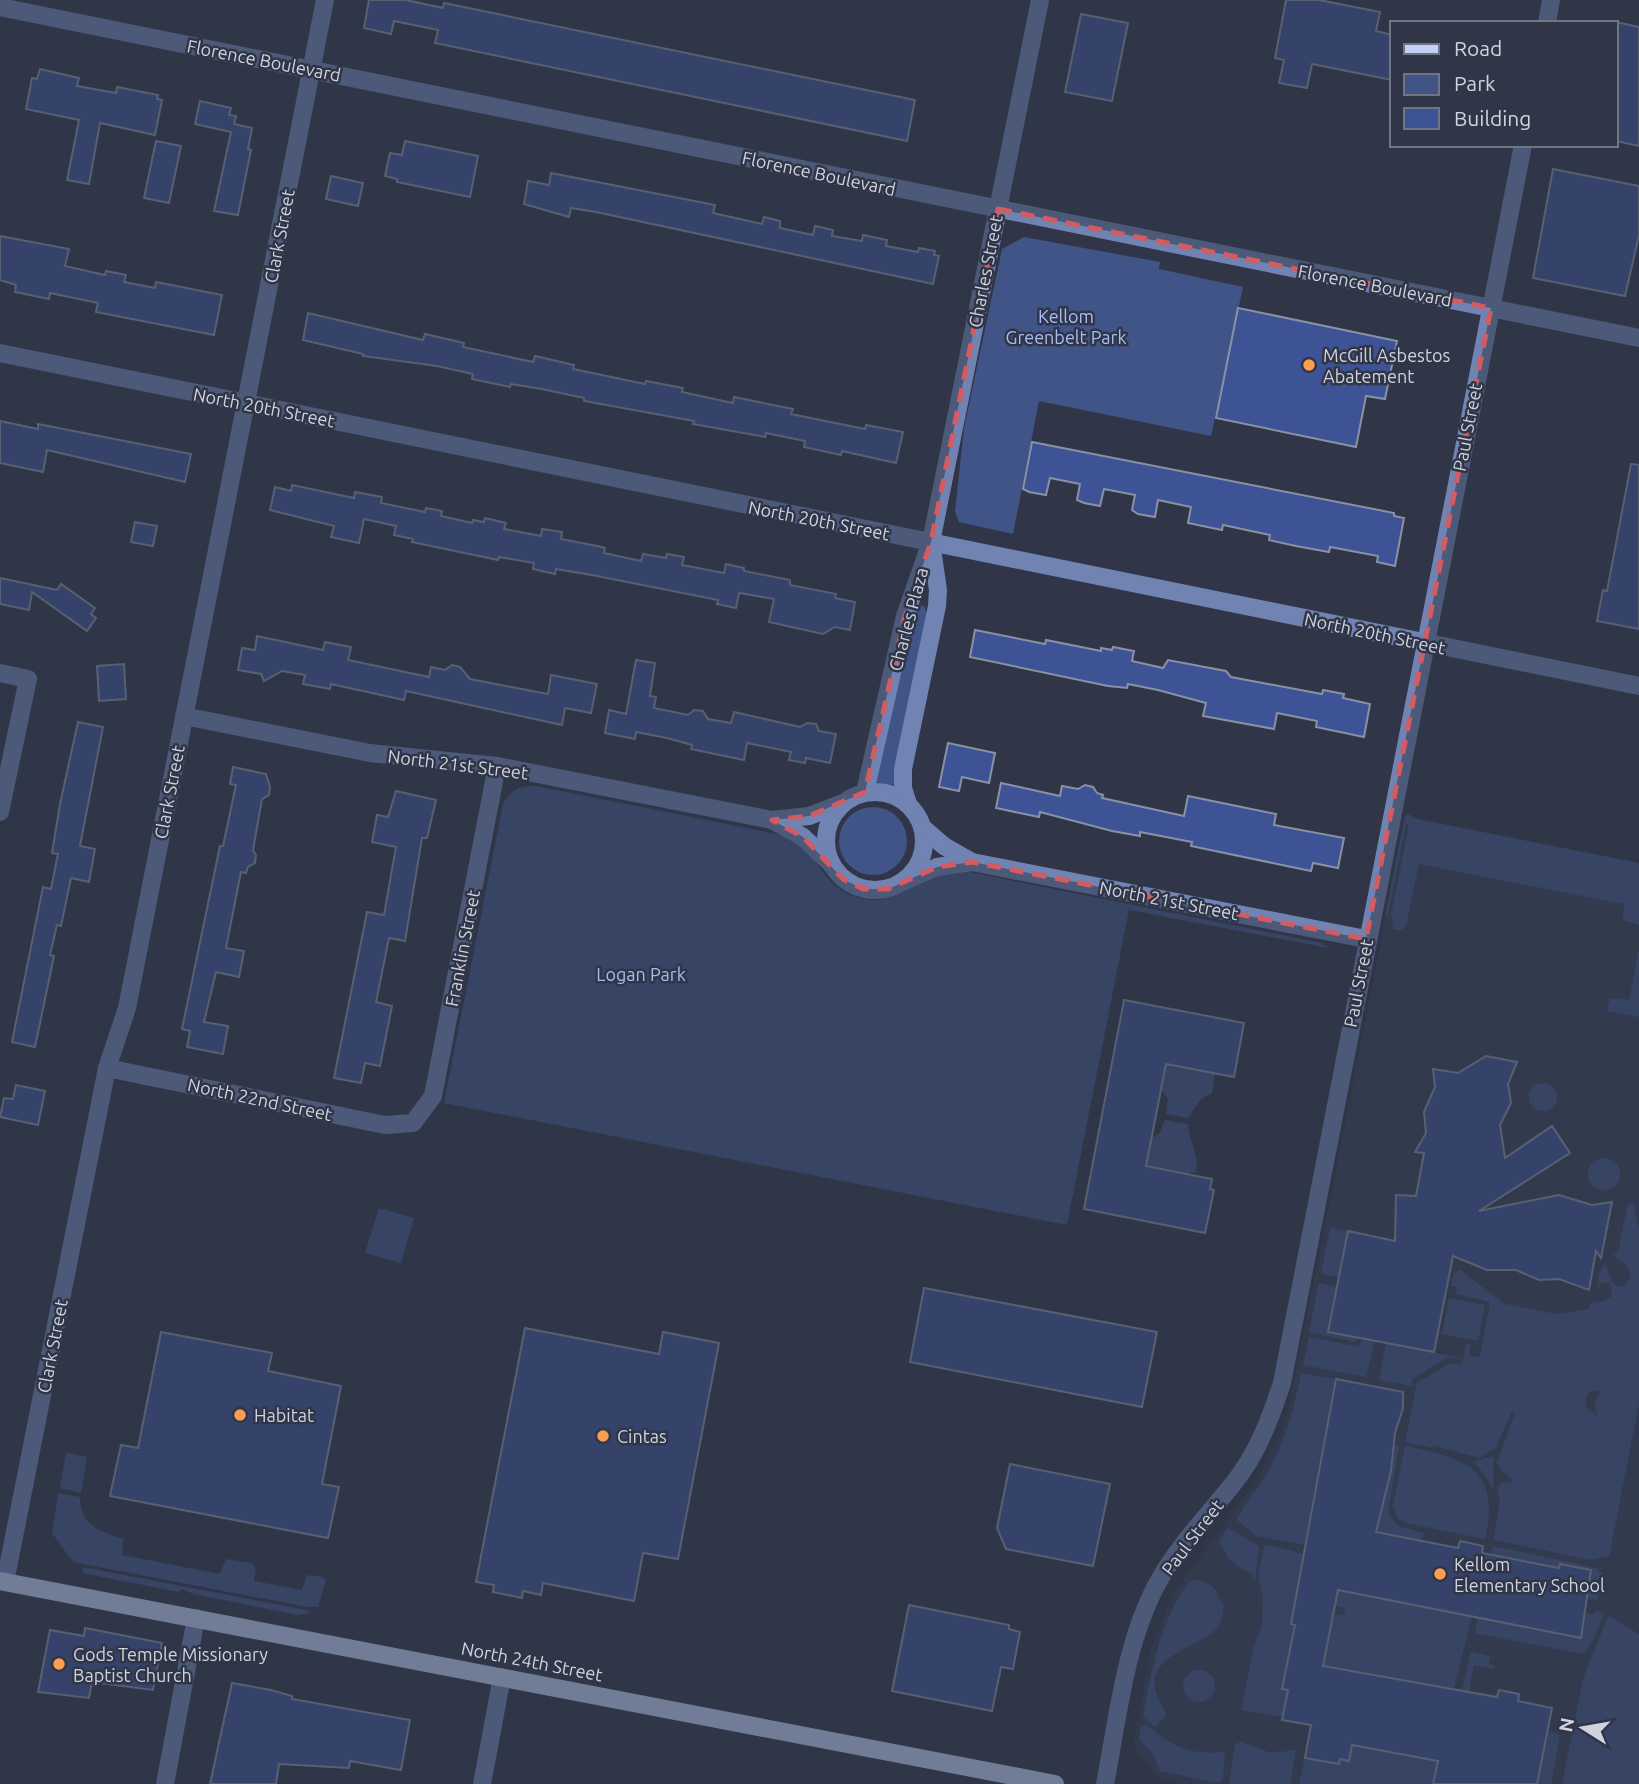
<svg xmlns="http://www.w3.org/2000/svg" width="1639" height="1784" font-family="Ubuntu,sans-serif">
	<rect width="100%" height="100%" fill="#303647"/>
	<path fill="#374057" d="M 1406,817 L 1639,863 L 1639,1784 L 1179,1784 L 1156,1777 L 1134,1745 L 1150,1652 L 1168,1606 L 1176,1590 L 1257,1481 L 1281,1432 L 1289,1407 Z"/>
	<g fill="#415487" fill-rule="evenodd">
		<path d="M 1024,237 L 1160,262 L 1159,269 L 1243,287 L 1211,436 L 1039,401 L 1013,534 L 959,522 L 955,512 L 964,428 L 1002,249 Z"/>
		<path d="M 916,604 L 924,606 L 927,613 L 893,786 L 875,782 L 913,607 Z"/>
		<path d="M 536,786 L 786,836 C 809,844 815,864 830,881 C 848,900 876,905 900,894 C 909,889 917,879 927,877 C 939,873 952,873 965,871 L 1322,943 L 1329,948 L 1129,910 L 1067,1225 L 444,1103 L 503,804 C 511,790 519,785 536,786 Z"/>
		<circle cx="873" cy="841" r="34"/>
		<path d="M 1408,814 L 1417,819 L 1639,863 L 1639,925 L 1623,920 L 1624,904 L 1419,864 L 1406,925 L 1402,930 L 1394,930 L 1391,915 L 1409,824 L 1406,824 L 1388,915 L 1385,916 L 1405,816 Z"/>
		<path d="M 1639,948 L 1639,1017 L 1607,1011 L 1610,998 L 1629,1000 Z"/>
		<path d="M 1156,1062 L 1215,1073 L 1212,1093 L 1201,1099 L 1188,1118 L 1166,1114 L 1168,1099 L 1158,1085 Z"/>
		<circle cx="1543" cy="1097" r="14"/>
		<path d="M 1165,1120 L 1188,1124 C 1189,1143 1200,1154 1196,1173 L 1191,1172 L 1190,1175 L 1134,1164 L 1138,1144 L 1159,1134 Z"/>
		<circle cx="1604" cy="1174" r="16"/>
		<path d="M 1633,1202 L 1639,1228 L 1639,1404 L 1609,1556 L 1591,1560 L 1494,1540 L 1500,1498 L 1497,1490 L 1501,1482 L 1511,1483 L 1512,1478 L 1502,1471 L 1497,1463 L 1515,1413 L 1511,1413 L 1496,1448 L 1479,1458 L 1433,1445 L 1432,1448 L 1405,1442 L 1417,1383 L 1450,1363 L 1462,1365 L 1466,1344 L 1471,1345 L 1469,1356 L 1480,1357 L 1490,1302 L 1456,1294 L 1457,1287 L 1451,1286 L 1453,1273 L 1460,1270 L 1505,1304 L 1556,1314 L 1589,1309 L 1591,1302 L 1605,1301 L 1611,1297 L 1612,1290 L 1609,1282 L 1601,1283 L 1598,1289 L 1599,1275 L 1605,1263 L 1611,1281 L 1617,1286 L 1624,1286 L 1631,1277 L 1627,1265 L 1613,1256 L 1619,1250 C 1621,1236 1624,1220 1628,1205 ZM 1602,1390 L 1594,1402 L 1598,1417 L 1587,1408 L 1585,1399 L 1589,1392 Z"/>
		<path d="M 379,1208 L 414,1218 L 401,1263 L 365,1253 Z"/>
		<path d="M 1330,1228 L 1348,1231 L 1339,1277 L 1321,1274 Z"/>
		<path d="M 1319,1283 L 1337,1287 L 1328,1331 L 1357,1337 L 1356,1342 L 1309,1332 Z"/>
		<path d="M 1449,1298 L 1485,1305 L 1478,1341 L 1442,1334 Z"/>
		<path d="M 1309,1337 L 1360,1347 L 1362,1338 L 1375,1341 L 1366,1377 L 1303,1365 Z"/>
		<path d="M 1386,1343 L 1461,1358 L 1460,1359 L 1448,1357 L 1412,1379 L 1411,1386 L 1379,1380 Z"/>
		<path d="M 1301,1373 L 1336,1379 L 1306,1545 L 1256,1536 L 1237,1520 C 1243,1504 1256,1492 1265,1478 C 1284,1444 1294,1411 1301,1373 Z"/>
		<path d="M 1393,1445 L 1399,1446 L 1388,1514 L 1398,1526 L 1424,1533 L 1422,1541 L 1376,1532 L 1391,1471 Z"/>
		<path d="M 1405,1446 C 1465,1459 1501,1467 1485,1539 L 1406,1523 L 1398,1519 L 1393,1506 Z"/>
		<path d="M 66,1453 L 87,1457 L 81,1493 L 60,1488 Z"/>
		<path d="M 1494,1456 L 1493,1491 L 1486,1476 L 1473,1462 Z"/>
		<path d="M 58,1493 L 80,1497 C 80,1526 100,1531 123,1539 L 122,1555 L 220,1574 L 226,1559 L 252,1563 L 256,1569 L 254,1581 L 302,1590 L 307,1575 L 322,1577 L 326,1580 L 318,1607 L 307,1607 L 73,1562 L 52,1533 Z"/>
		<path d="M 1228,1528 L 1259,1546 L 1255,1582 L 1251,1572 L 1246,1572 L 1228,1558 L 1219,1541 Z"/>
		<path d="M 1269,1545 L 1304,1554 L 1291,1623 L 1295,1625 L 1282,1688 L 1288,1690 L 1282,1717 L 1241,1710 L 1254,1646 L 1262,1626 L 1263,1596 L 1258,1574 L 1264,1547 Z"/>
		<path d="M 1493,1546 L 1597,1568 L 1603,1574 L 1597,1600 L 1585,1598 L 1590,1570 L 1560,1564 L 1559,1568 L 1491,1555 Z"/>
		<path d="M 83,1567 L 306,1610 L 311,1613 L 298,1615 L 193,1594 L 182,1589 L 179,1592 L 82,1573 Z"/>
		<path d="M 1197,1580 L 1208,1583 L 1218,1592 L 1217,1596 L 1224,1605 C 1223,1611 1223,1620 1219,1626 C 1199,1652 1126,1654 1167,1714 L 1155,1728 L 1143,1716 C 1152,1669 1160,1619 1190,1581 Z"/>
		<path d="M 1338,1590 L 1472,1617 L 1453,1691 L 1323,1666 L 1333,1614 L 1344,1615 L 1345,1608 L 1335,1606 Z"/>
		<path d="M 1595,1611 L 1604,1613 L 1593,1641 L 1583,1654 L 1475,1633 L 1477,1618 L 1581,1638 L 1586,1613 L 1594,1614 Z"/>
		<path d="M 1608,1616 L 1639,1634 L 1639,1784 L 1562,1784 L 1583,1679 Z"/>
		<path d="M 1471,1652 L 1496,1658 L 1490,1658 L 1489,1664 L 1494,1665 L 1494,1669 L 1474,1665 L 1469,1692 L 1462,1690 Z"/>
		<circle cx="1199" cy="1686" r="16"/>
		<path d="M 1146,1725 C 1175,1748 1189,1755 1225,1752 L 1223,1779 L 1218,1783 L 1160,1771 L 1154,1755 L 1139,1739 L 1141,1727 Z"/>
		<path d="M 1547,1731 L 1560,1735 L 1551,1784 L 1537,1784 Z"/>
		<path d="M 1241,1742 L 1271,1753 L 1296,1750 L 1290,1784 L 1229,1784 L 1235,1744 Z"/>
		<path d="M 1352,1745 L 1438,1761 L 1433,1784 L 1299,1784 L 1305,1758 L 1339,1764 L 1340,1759 L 1349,1761 Z"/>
	</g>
	<g fill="#3d5395" stroke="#8991a5" stroke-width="2">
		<path d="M 369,0 L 406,0 L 443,8 L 444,3 L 915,100 L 907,141 L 435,43 L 438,30 L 394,21 L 391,34 L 364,28 Z"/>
		<path d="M 1286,0 L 1319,0 L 1380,12 L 1376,31 L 1392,35 L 1392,80 L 1312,64 L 1307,88 L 1279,83 L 1284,60 L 1275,58 Z"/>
		<path d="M 1081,14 L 1128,23 L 1112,101 L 1065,92 Z"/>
		<path d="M 1616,22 L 1639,27 L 1639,146 L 1616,141 Z"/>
		<path d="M 40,69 L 79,78 L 77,86 L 116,93 L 117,87 L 158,95 L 157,99 L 162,100 L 155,135 L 100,123 L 89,184 L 67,180 L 79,120 L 26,109 L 32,78 L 37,79 Z"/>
		<path d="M 200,101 L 231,108 L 229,115 L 236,116 L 234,124 L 252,128 L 248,149 L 251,150 L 238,215 L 214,211 L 231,132 L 195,124 Z"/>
		<path d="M 156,141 L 181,146 L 169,203 L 144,198 Z"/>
		<path d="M 405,141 L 478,156 L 470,197 L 397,182 L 397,179 L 385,176 L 390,153 L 402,155 Z"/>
		<path d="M 1553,169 L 1639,186 L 1639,235 L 1625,296 L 1533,278 Z"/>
		<path d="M 551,173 L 715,205 L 713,213 L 762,224 L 764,217 L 780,221 L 780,228 L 813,235 L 815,226 L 833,230 L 832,236 L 862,241 L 863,235 L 887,240 L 886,246 L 918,252 L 919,248 L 935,251 L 934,255 L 939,256 L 933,284 L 596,212 L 571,208 L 569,217 L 524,204 L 528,181 L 549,185 Z"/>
		<path d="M 331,176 L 363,183 L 358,206 L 326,199 Z"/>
		<path d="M 0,236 L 69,249 L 65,266 L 105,275 L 106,271 L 126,275 L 124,282 L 155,288 L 156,282 L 222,295 L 214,335 L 96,312 L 98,303 L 50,293 L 49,299 L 15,292 L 16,285 L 0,280 Z"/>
		<path d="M 1238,308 L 1397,341 L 1385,399 L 1366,396 L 1356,447 L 1216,418 Z"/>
		<path d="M 308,313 L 423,340 L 425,334 L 464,343 L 463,347 L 533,362 L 535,356 L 574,365 L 573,369 L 645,384 L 646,381 L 683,388 L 682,392 L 733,403 L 734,397 L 793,409 L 791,414 L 865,429 L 866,425 L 903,432 L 896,463 L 842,451 L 841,455 L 804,447 L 805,441 L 766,433 L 765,437 L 693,424 L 694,421 L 584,401 L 584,398 L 542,389 L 511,384 L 510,387 L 472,379 L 473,374 L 437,366 L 363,356 L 363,354 L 303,340 Z"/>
		<path d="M 0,421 L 38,429 L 38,424 L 191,454 L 185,482 L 47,450 L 43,472 L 0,463 Z"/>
		<path d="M 1032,442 L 1394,513 L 1394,516 L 1404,518 L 1395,566 L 1377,562 L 1378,556 L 1330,547 L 1329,552 L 1296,546 L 1269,540 L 1270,535 L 1223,525 L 1222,530 L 1188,523 L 1191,507 L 1158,500 L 1155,517 L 1138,514 L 1132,510 L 1135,495 L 1104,489 L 1100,506 L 1084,503 L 1077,500 L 1080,484 L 1050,478 L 1046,495 L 1029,492 L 1023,489 Z"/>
		<path d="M 1631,464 L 1639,465 L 1639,629 L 1597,621 L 1603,590 L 1607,591 Z"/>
		<path d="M 292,485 L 354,498 L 355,492 L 382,497 L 381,503 L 425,512 L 426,508 L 442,511 L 441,516 L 472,523 L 473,520 L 484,522 L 485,518 L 506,523 L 504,529 L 541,536 L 542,529 L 562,532 L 561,539 L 602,547 L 605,548 L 604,553 L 641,561 L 643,554 L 666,558 L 667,554 L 684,557 L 682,565 L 724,573 L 726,564 L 744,568 L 744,571 L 790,580 L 790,585 L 836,594 L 835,598 L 855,602 L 850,630 L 835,627 L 823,634 L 769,622 L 774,599 L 739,593 L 736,608 L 717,604 L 718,600 L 597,576 L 556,569 L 555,574 L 533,569 L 534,563 L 499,557 L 498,560 L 412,542 L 413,539 L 394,535 L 396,526 L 364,519 L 359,543 L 331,537 L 334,526 L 270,510 L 275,487 L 291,491 Z"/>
		<path d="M 135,522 L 157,526 L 153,546 L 131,542 Z"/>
		<path d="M 0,578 L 57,590 L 61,584 L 95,608 L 91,614 L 96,618 L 87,631 L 32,592 L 29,610 L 0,604 Z"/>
		<path d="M 975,630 L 1045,644 L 1046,640 L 1101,651 L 1101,648 L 1112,650 L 1113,647 L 1134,651 L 1132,661 L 1163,668 L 1168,660 L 1226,671 L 1231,677 L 1322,694 L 1323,690 L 1344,694 L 1343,698 L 1370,704 L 1364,737 L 1316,727 L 1317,721 L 1277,713 L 1274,729 L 1203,716 L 1206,703 L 1158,690 L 1128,684 L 1127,688 L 1108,686 L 970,657 Z"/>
		<path d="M 257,636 L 323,650 L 325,642 L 351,647 L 348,660 L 429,677 L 431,667 L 445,670 L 452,665 L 460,667 L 470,679 L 548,694 L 551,675 L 597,684 L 591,713 L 565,708 L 562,725 L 406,691 L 404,700 L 331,684 L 330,689 L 303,684 L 305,675 L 282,671 L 264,681 L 261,674 L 238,670 L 242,648 L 255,650 Z"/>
		<path d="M 636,660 L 655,663 L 650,696 L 656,697 L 654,708 L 688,715 L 694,710 L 703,711 L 708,719 L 731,723 L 734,712 L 800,727 L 807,723 L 816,724 L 819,731 L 836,734 L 830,763 L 806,758 L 805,763 L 789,760 L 791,752 L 747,743 L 744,760 L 691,749 L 692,745 L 667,738 L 636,732 L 635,739 L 605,733 L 609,710 L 626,714 Z"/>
		<path d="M 124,664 L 126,699 L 99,701 L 97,666 Z"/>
		<path d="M 78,722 L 103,727 L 80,846 L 95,849 L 89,882 L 71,878 L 61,926 L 57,925 L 50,955 L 54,956 L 35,1047 L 12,1042 L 43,887 L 51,889 L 58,854 L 52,853 L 60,804 Z"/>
		<path d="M 948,743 L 995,753 L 989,783 L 962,777 L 959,791 L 939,787 Z"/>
		<path d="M 233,767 L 266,774 L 270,787 L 269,795 L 262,799 L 253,850 L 256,855 L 255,863 L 248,867 L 246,873 L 241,872 L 226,948 L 244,951 L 239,977 L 216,972 L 204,1022 L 228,1026 L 223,1054 L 187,1047 L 190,1031 L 182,1029 L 220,846 L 223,846 L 236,785 L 230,784 Z"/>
		<path d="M 1001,783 L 1060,796 L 1062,786 L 1078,789 L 1085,785 L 1093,787 L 1097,793 L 1103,795 L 1102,798 L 1184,816 L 1188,796 L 1276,814 L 1274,825 L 1344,838 L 1338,868 L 1313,863 L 1311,871 L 1191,846 L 1192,842 L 1140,832 L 1140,836 L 1112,831 L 1040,812 L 1039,817 L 996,808 Z"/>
		<path d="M 396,791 L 436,800 L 427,838 L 422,838 L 405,941 L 389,938 L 376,1002 L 392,1006 L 380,1066 L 365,1063 L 361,1083 L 334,1078 L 367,912 L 384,915 L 396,847 L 372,842 L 377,815 L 388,817 Z"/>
		<path d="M 1124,1000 L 1244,1023 L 1234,1077 L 1166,1064 L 1146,1166 L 1212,1179 L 1210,1189 L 1214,1190 L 1205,1233 L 1084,1209 Z"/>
		<path d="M 1486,1056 L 1517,1062 L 1508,1084 L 1511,1103 L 1500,1125 L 1505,1158 L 1552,1126 L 1570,1153 L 1479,1211 L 1559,1195 L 1592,1205 L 1612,1202 L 1601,1258 L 1596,1251 L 1589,1290 L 1559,1279 L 1539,1280 L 1516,1270 L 1487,1270 L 1453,1256 L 1434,1352 L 1328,1332 L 1348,1231 L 1395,1241 L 1396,1195 L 1416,1196 L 1424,1153 L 1415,1152 L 1426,1133 L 1424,1112 L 1435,1087 L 1433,1069 L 1458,1073 Z"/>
		<path d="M 16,1085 L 45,1091 L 38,1125 L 0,1117 L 4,1098 L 13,1099 Z"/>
		<path d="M 924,1288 L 1157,1332 L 1142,1407 L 910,1362 Z"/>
		<path d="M 525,1328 L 659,1354 L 663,1332 L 719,1343 L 678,1559 L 643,1553 L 634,1601 L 543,1583 L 541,1595 L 523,1591 L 522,1598 L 493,1592 L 494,1585 L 476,1582 Z"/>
		<path d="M 161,1332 L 272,1353 L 268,1371 L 341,1386 L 322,1484 L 339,1487 L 328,1538 L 110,1496 L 121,1445 L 138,1448 Z"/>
		<path d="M 1336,1379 L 1403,1392 L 1403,1408 L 1395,1433 L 1391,1471 L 1376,1532 L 1458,1548 L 1460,1541 L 1483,1546 L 1482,1553 L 1559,1568 L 1560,1564 L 1591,1570 L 1581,1638 L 1338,1590 L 1323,1666 L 1497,1697 L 1499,1690 L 1519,1694 L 1518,1701 L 1552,1708 L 1537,1784 L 1433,1784 L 1438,1761 L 1352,1745 L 1349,1761 L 1340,1759 L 1339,1764 L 1305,1758 L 1311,1725 L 1282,1720 L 1288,1690 L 1282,1689 L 1295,1625 L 1291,1624 Z"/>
		<path d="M 1010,1464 L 1110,1484 L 1093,1566 L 1006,1549 L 997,1528 Z"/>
		<path d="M 909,1605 L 1009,1625 L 1009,1629 L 1020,1632 L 1013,1669 L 1001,1667 L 992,1711 L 892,1691 Z"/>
		<path d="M 85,1628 L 162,1643 L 153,1690 L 92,1682 L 89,1698 L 38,1692 L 50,1630 L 84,1636 Z"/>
		<path d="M 232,1683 L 271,1690 L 292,1696 L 292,1699 L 410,1720 L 401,1770 L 350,1761 L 349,1768 L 279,1764 L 276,1784 L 210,1784 Z"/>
	</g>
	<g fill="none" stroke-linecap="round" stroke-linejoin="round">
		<g stroke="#7083b3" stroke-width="18">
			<path d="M 0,7 L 1639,338"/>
			<path d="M 1547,23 L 1551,0"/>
			<path d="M 0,353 L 1639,686"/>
			<path d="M 0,673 L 28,679 L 0,812"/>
			<path d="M 184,716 L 370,753 L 497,766 L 772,820 L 809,816 L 843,803"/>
			<circle cx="875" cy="841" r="49"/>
			<path d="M 865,792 L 905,616 L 931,542 L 1040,0"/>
			<path d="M 908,804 L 903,788 L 903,769 L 937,606 L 938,590 L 931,542"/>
			<path d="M 772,820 L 803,837 L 831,864"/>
			<path d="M 922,827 L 944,846 L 972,862"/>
			<path d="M 904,881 L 937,867 L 972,862 L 1366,939"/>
			<path d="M 107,1068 L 385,1125 L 413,1123 L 433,1096 L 497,766"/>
			<path d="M 5,1582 L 107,1068 L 127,1008 L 325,0"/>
			<path d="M 165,1784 L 196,1618"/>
			<path d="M 482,1784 L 502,1677"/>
			<path d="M 1105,1784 C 1118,1717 1125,1643 1158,1582 C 1178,1546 1207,1516 1233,1484 C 1257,1454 1270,1420 1282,1383 L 1523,145"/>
		</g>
		<path stroke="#c1d1f8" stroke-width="18" d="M 0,1581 L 1055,1784"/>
	</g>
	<path d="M0 0H1639V1784H0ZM 998,209 L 1491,308 L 1366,939 L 972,862 L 937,867 L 888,889 L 863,889 L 843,879 L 803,837 L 772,820 L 809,816 L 865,792 L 905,616 L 931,542 Z" fill="#303647" fill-opacity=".55" fill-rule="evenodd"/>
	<path fill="none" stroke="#d45b5f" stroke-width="5" stroke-dasharray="14 9" stroke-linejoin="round" d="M 998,209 L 1491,308 L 1366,939 L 972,862 L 937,867 L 888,889 L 863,889 L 843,879 L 803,837 L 772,820 L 809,816 L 865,792 L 905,616 L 931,542 Z"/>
	<g fill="#fb9e51" stroke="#303647" stroke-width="2.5">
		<circle cx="1309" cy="365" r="7"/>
		<circle cx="240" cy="1415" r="7"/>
		<circle cx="603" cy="1436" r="7"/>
		<circle cx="1440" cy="1574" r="7"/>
		<circle cx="59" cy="1664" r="7"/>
	</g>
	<g text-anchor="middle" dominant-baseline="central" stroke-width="5" stroke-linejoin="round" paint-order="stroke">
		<g font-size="18" fill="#ced3de" stroke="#303647">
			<text transform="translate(264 60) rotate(11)">Florence Boulevard</text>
			<text transform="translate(819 173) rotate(12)">Florence Boulevard</text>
			<text transform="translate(279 236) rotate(-79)">Clark Street</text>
			<text transform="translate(985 271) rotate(-79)">Charles Street</text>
			<text transform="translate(1375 285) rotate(11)">Florence Boulevard</text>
			<text transform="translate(264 407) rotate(11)">North 20th Street</text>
			<text transform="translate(1467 427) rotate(-79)">Paul Street</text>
			<text transform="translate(819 520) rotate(11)">North 20th Street</text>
			<text transform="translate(908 619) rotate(-75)">Charles Plaza</text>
			<text transform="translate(1375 633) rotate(12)">North 20th Street</text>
			<text transform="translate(458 764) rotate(7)">North 21st Street</text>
			<text transform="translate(169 792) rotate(-79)">Clark Street</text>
			<text transform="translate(1169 900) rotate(11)">North 21st Street</text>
			<text transform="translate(462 948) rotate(-79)">Franklin Street</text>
			<text transform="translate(1358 983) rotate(-79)">Paul Street</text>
			<text transform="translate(260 1099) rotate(12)">North 22nd Street</text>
			<text transform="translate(52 1346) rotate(-79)">Clark Street</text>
			<text transform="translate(1192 1537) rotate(-53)">Paul Street</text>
			<text transform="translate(532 1661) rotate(11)">North 24th Street</text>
		</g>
		<g font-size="18" fill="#a6bdf5" stroke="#303647">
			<text x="1066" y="316">Kellom<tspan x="1066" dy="21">Greenbelt Park</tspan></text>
			<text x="641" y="974">Logan Park</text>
		</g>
		<g font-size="18" fill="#ced3de" stroke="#303647" text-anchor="start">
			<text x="1323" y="355">McGill Asbestos<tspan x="1323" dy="21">Abatement</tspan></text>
			<text x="254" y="1415">Habitat</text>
			<text x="617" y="1436">Cintas</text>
			<text x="1454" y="1564">Kellom<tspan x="1454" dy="21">Elementary School</tspan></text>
			<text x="73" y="1654">Gods Temple Missionary<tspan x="73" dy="21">Baptist Church</tspan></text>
		</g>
	</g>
	<rect x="1390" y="21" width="228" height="126" fill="#303647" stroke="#6f7583" stroke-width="2"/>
	<rect x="1404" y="44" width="35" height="10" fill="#c1d1f8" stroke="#6f7583" stroke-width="2"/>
	<text x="1454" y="56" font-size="21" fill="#ced3de">Road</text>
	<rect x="1404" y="74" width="35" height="21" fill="#415487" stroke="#6f7583" stroke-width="2"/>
	<text x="1454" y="91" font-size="21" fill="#ced3de">Park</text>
	<rect x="1404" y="108" width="35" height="21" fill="#3d5395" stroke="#6f7583" stroke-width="2"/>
	<text x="1454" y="126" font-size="21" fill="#ced3de">Building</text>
	<g transform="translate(1583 1728) rotate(281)" stroke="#303647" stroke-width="5" paint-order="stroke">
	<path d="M0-5L12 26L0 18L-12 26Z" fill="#ced3de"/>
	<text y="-10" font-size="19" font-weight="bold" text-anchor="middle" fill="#ced3de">N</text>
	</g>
</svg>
